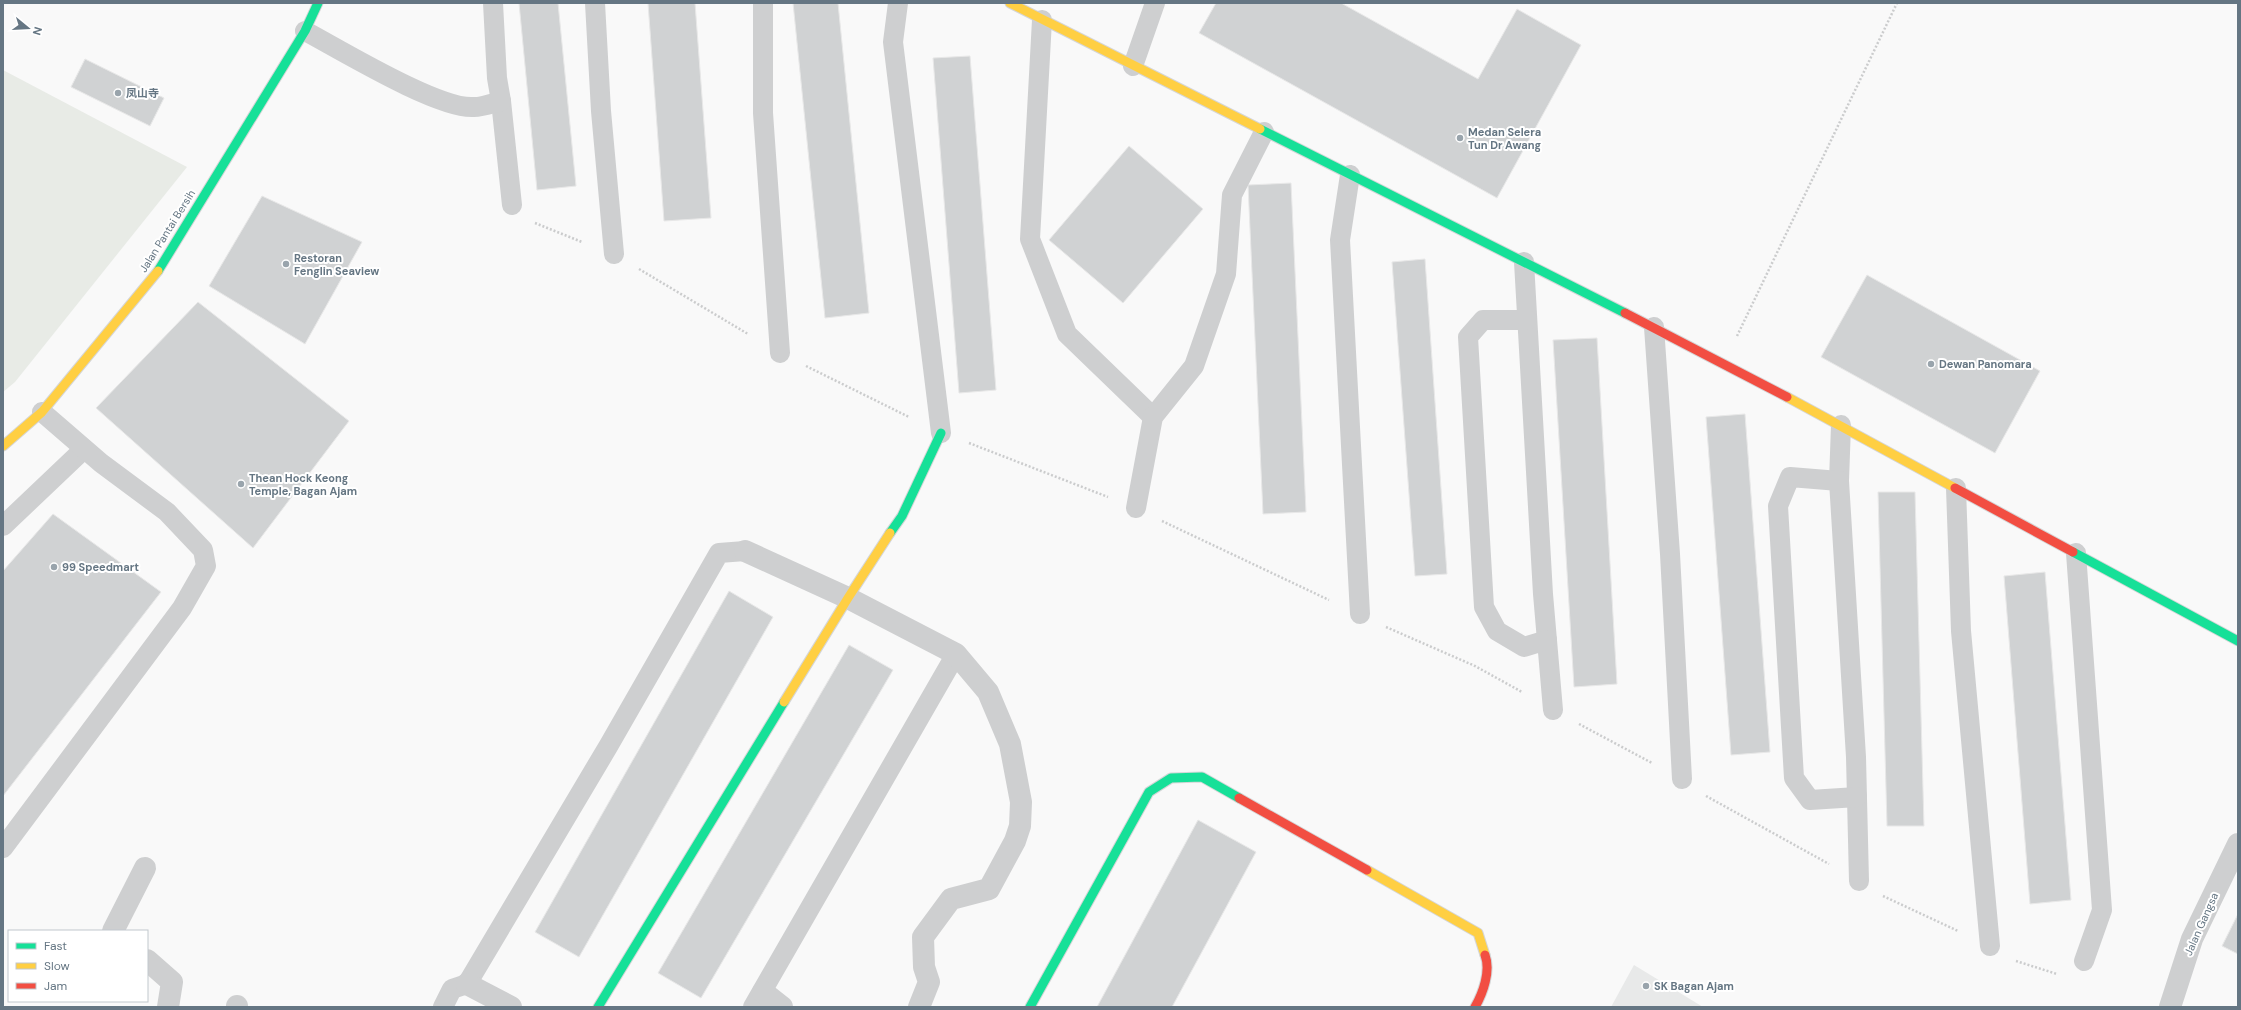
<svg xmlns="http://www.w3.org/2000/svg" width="2241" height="1010" font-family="'DM Sans','Noto Sans SC',sans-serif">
	<rect width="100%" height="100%" fill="#f9f9f9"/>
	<path fill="#e8e9e9" d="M 1634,965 L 1703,1007 L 1611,1007 Z"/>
	<path fill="#e8ebe6" d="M 3,70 L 187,167 L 15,382 L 3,392 Z"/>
	<g fill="#d0d2d3" stroke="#e8e8e8">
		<path d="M 519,3 L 558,3 L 576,186 L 537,190 Z"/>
		<path d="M 648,3 L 695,3 L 711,218 L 664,221 Z"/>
		<path d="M 793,3 L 838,3 L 869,313 L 825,318 Z"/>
		<path d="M 1216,3 L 1341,3 L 1478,79 L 1517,9 L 1581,45 L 1497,198 L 1199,33 Z"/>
		<path d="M 970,56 L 996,390 L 959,393 L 933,58 Z"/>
		<path d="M 85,59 L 164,98 L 150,126 L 71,87 Z"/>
		<path d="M 1129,146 L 1203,209 L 1123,303 L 1049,240 Z"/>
		<path d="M 1291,183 L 1306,512 L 1263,514 L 1248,185 Z"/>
		<path d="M 262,196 L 362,242 L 305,344 L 209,286 Z"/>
		<path d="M 1425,259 L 1447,574 L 1415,576 L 1392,262 Z"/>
		<path d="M 1867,275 L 2040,371 L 1995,453 L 1821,357 Z"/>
		<path d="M 198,302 L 349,421 L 253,548 L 96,408 Z"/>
		<path d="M 1597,338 L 1617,684 L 1574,687 L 1553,340 Z"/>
		<path d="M 1745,414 L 1770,752 L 1731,755 L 1706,417 Z"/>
		<path d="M 1878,492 L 1915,492 L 1924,826 L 1887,826 Z"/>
		<path d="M 53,514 L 161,592 L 3,796 L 3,571 Z"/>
		<path d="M 2045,572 L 2071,900 L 2030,904 L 2004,576 Z"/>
		<path d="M 729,591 L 773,617 L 579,957 L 535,932 Z"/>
		<path d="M 849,645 L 893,670 L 701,998 L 658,973 Z"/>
		<path d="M 1198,820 L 1256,852 L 1172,1007 L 1097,1007 Z"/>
		<path d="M 2238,914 L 2238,954 L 2222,946 Z"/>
	</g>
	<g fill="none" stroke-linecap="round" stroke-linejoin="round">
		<defs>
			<g id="fast">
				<path d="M 1260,129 L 1625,313"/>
				<path d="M 158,271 L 305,31 L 318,3"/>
				<path d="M 890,533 L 902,516 L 941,433"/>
				<path d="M 2073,552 L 2238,641"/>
				<path d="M 598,1007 L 784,702"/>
				<path d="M 1030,1007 L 1149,792 L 1171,778 L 1202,777 L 1239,798"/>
			</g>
			<g id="slow">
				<path d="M 1010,3 L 1260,129"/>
				<path d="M 1787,397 L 1955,488"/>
				<path d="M 3,446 L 42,412 L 158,271"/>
				<path d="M 784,702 L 848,598 L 890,533"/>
				<path d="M 1367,870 L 1478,933 L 1485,955"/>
			</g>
			<g id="jam">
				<path d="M 1625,313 L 1787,397"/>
				<path d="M 1955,488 L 2073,552"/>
				<path d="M 1239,798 L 1367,870"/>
				<path d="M 1475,1007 C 1483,993 1491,971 1485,955"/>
			</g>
		</defs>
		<use href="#fast" stroke="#d5d6d7" stroke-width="11"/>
		<use href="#slow" stroke="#d5d6d7" stroke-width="11"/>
		<use href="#jam" stroke="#d5d6d7" stroke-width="11"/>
		<g stroke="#cbcccd" stroke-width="2.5" stroke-dasharray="2 2" stroke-linecap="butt">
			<path d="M 535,223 L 582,242"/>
			<path d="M 639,269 L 748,334"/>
			<path d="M 1737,336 L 1897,3"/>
			<path d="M 806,366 L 909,417"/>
			<path d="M 969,443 L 1108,497"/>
			<path d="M 1162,521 L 1329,600"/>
			<path d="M 1386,627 L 1475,666 L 1522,692"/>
			<path d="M 1579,724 L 1652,763"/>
			<path d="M 1706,796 L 1829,864"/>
			<path d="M 1883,896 L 1958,931"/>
			<path d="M 2016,961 L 2057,974"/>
		</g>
		<g stroke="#cecfd0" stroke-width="20">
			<path d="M 493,3 L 497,78 L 501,101 L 512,205"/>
			<path d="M 595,3 L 601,111 L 614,254"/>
			<path d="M 763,3 L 763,113 L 780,353"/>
			<path d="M 898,3 L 893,42 L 941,433"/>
			<path d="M 1042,20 L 1030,239 L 1067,334 L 1153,417"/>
			<path d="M 305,31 C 339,49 439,110 474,107 C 483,107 493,103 501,101"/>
			<path d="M 1133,66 L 1155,3"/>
			<path d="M 1350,175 L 1340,240 L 1360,614"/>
			<path d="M 1524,262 L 1543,594 L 1553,710"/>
			<path d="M 1527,320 L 1483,320 L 1468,337 L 1484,607 L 1497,631 L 1524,647 L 1547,640"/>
			<path d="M 1654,327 L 1670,554 L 1682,779"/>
			<path d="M 1841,425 L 1839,481 L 1856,757 L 1859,881"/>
			<path d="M 1839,481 L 1790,477 L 1778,506 L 1794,778 L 1810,800 L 1857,797"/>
			<path d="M 1956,488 L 1961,631 L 1990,946"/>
			<path d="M 1136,508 L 1153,417 L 1194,366 L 1226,274 L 1232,195 L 1264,132"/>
			<path d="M 3,526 L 84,449"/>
			<path d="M 2076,553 L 2102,910 L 2084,961"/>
			<path d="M 3,848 L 182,608 L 206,566 L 203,550 L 167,512 L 101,463 L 42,412"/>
			<path d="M 443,1007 L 452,989 L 467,984 L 609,745 L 719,553 L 745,551"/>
			<path d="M 753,1007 L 956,654"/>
		</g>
		<g stroke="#cecfd0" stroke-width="22">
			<path d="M 745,551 L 848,598 L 956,654 L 988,692 L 1010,744 L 1021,802 L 1020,826 L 1015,841 L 989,889 L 951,899 L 923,937 L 924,967 L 929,982 L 919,1007"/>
			<path d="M 113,931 L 145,868"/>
			<path d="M 147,960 L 172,982 L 168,1007"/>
			<path d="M 467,984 L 511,1007"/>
			<path d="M 763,992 L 782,1007"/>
			<path d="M 237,1007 L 237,1006"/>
			<path d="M 2170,1007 L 2192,939 L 2238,844"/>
		</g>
		<use href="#fast" stroke="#16e098" stroke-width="9"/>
		<use href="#slow" stroke="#ffcf43" stroke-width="9"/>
		<use href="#jam" stroke="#f24e42" stroke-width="9"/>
	</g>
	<g fill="#99a4ac" stroke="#fff" stroke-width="1.5">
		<circle cx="118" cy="93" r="4"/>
		<circle cx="1460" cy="138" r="4"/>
		<circle cx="286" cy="264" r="4"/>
		<circle cx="1931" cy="364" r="4"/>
		<circle cx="241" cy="484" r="4"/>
		<circle cx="54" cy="567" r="4"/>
		<circle cx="1646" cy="986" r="4"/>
	</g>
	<g text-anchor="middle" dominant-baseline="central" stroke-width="4" stroke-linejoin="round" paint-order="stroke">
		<g font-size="11" font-weight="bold" fill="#657683" stroke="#fff" text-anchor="start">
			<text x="126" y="93">凤山寺</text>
			<text x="1468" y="132">Medan Selera<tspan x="1468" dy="13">Tun Dr Awang</tspan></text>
			<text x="294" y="258">Restoran<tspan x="294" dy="13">Fenglin Seaview</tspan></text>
			<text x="1939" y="364">Dewan Panomara</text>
			<text x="249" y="478">Thean Hock Keong<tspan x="249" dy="13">Temple, Bagan Ajam</tspan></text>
			<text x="62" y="567">99 Speedmart</text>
			<text x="1654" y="986">SK Bagan Ajam</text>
		</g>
		<g font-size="11" fill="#657683" stroke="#fff">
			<text transform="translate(167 231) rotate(-58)">Jalan Pantai Bersih</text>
			<text transform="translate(2201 924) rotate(-66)">Jalan Gangsa</text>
		</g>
	</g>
	<rect width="2241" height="1010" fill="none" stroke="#657683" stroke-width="8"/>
	<rect x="8" y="930" width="140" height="72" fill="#ffffff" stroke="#c1c8cd"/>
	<rect x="16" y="943" width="20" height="6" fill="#16e098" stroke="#c1c8cd"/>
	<text x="44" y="950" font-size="12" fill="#657683">Fast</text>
	<rect x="16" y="963" width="20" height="6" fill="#ffcf43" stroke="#c1c8cd"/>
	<text x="44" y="970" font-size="12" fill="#657683">Slow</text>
	<rect x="16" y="983" width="20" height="6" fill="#f24e42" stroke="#c1c8cd"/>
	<text x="44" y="990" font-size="12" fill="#657683">Jam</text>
	<g transform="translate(28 28) rotate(108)" stroke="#ffffff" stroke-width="3" paint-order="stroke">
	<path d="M0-3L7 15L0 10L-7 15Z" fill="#657683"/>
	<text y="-6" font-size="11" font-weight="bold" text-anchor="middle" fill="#657683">N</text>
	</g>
</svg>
